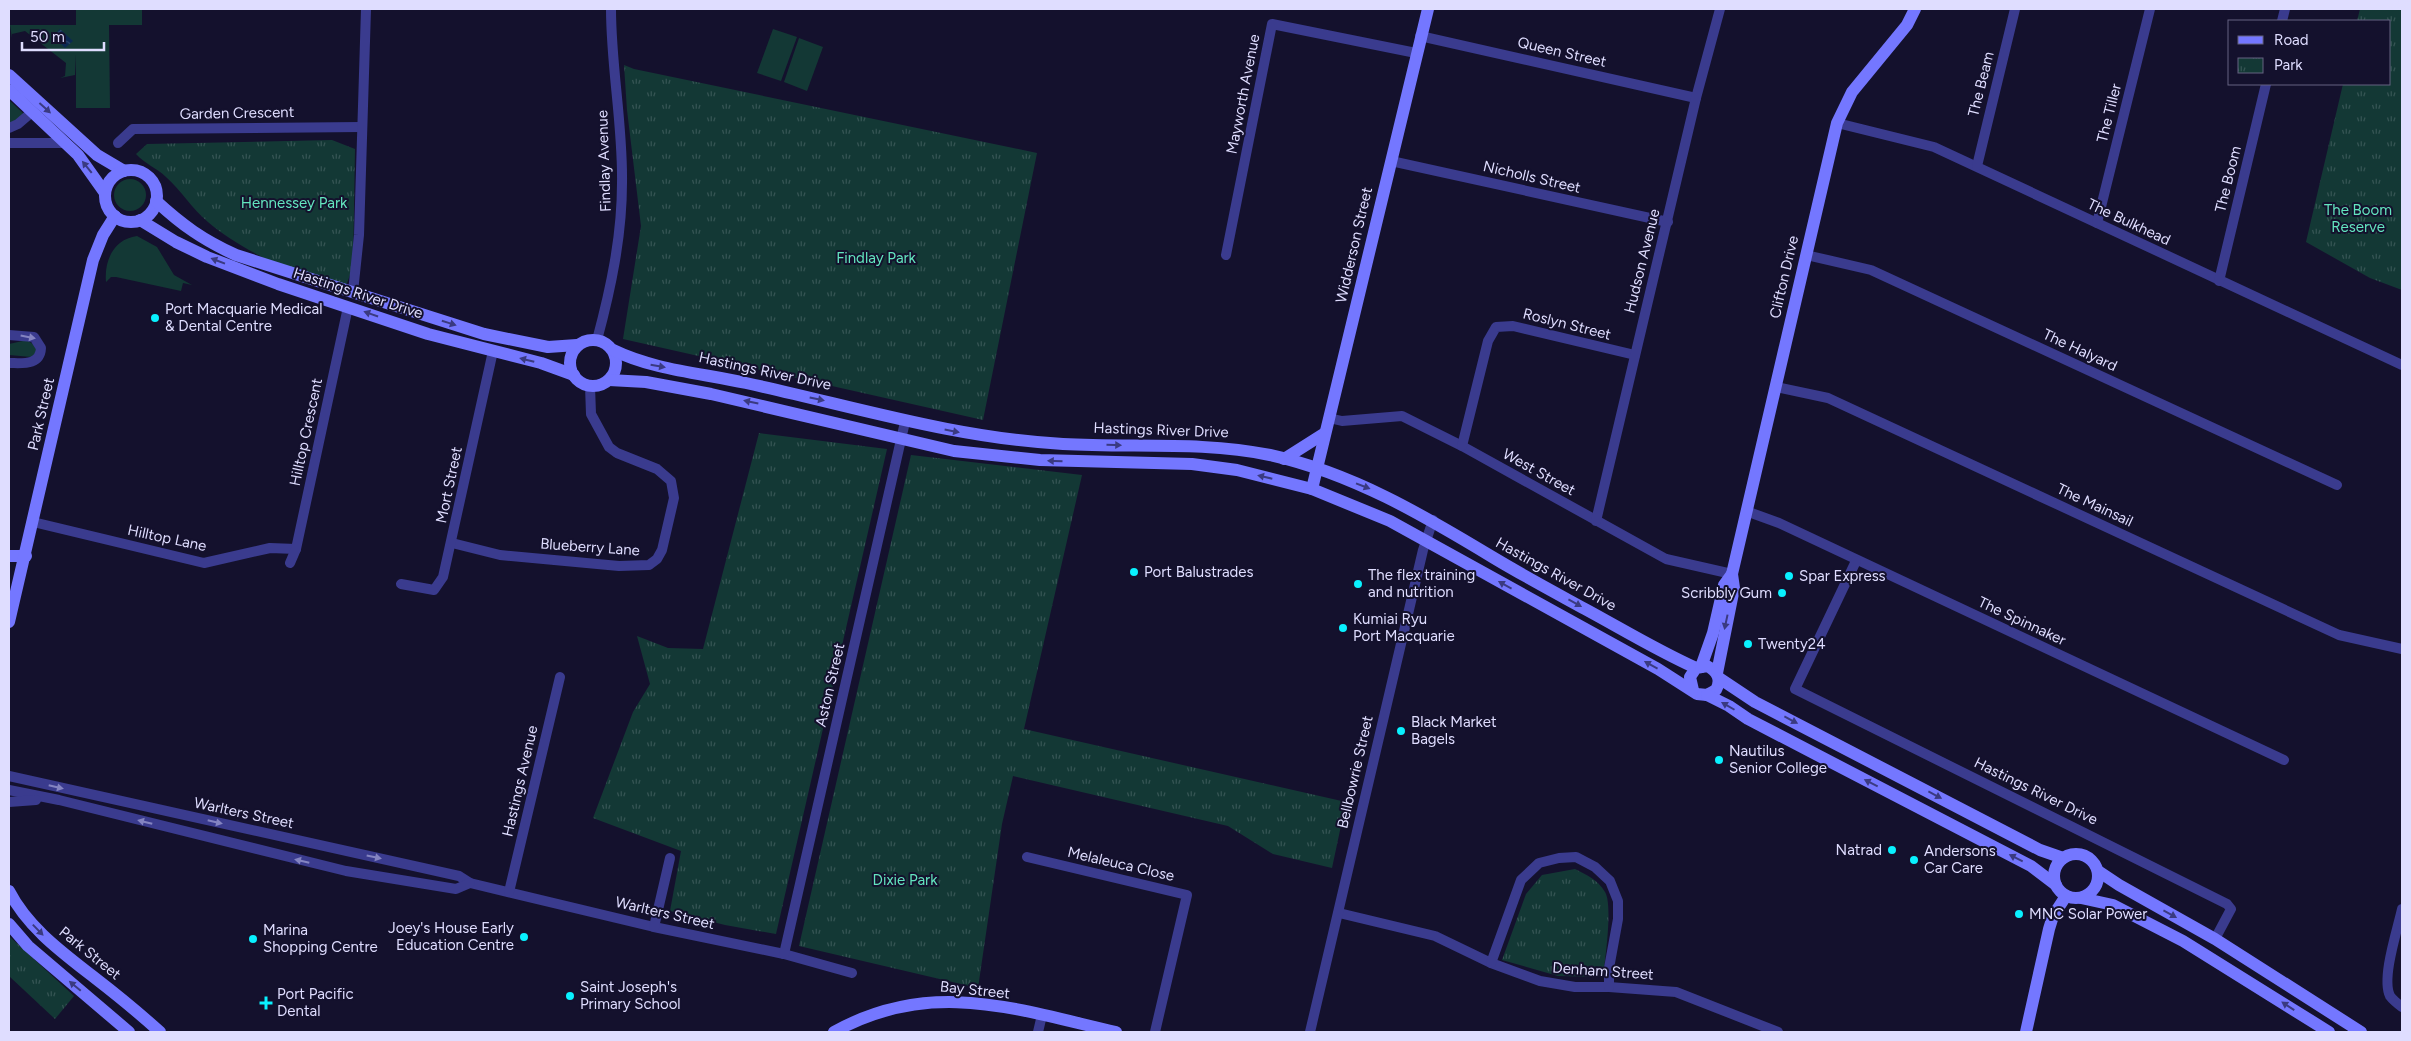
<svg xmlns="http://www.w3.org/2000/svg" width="2411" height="1041" font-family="Figtree,sans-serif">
	<defs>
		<pattern id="park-tufts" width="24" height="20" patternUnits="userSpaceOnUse" patternTransform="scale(1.25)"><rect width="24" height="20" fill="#133835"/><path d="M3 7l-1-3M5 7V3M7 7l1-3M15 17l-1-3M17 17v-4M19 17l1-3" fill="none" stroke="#355453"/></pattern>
		<pattern id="water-waves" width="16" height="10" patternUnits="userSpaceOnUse" patternTransform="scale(1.25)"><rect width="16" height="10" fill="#0b2852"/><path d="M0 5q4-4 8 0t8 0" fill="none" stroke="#2e476c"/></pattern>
	</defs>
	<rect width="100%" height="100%" fill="#14112d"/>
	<g fill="#133835">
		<path d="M 76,9 L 142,9 L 142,25 L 109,25 L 110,108 L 76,108 L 76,54 L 75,75 L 60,78 L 65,76 L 66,63 L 25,31 L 12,34 L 12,38 L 10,25 L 76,25 Z"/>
		<path d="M 773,29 L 797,37 L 781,81 L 757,73 Z"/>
		<path d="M 799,38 L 823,47 L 807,91 L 784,82 Z"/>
		<path d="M 9,100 L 23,113 L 22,118 L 9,123 Z"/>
		<circle cx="130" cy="195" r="16"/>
		<path d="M 137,236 L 157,247 L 174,275 L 192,285 L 183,283 L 181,291 L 116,277 L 111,277 L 106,282 C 104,260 114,239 137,236 Z"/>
		<path d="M 27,340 L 37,347 L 36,353 L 31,357 L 9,355 L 9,344 Z"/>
	</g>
	<g fill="url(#park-tufts)">
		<path d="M 2360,9 L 2402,9 L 2402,290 L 2370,278 L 2306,242 L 2343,84 L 2390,84 L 2390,21 L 2357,21 Z"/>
		<path d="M 624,65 L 634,69 L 1037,153 L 983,420 L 623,339 L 641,226 L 627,110 Z"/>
		<path d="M 332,140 L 355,149 L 353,267 L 344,291 C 304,280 239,249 208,222 C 192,209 181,190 166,177 C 157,168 145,164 136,154 L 147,144 Z"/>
		<path d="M 759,433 L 887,449 L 776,934 L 725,925 L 670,911 L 681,851 L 593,818 L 633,712 L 650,684 L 637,636 L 668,648 L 703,649 Z"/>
		<path d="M 911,455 L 1082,475 L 1024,729 L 1346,802 L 1332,868 L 1273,854 L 1228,826 L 1013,776 L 1002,824 L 978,988 L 799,946 Z"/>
		<path d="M 1575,869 C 1587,875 1598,880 1605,892 C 1613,905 1605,960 1603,977 L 1558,976 L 1502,960 L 1526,894 L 1542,875 Z"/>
		<path d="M 9,936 L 74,996 L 55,1019 L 9,976 Z"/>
	</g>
	<path fill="url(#water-waves)" d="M 60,29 L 73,41 L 65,48 L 53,36 Z"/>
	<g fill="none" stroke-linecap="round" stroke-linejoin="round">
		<g stroke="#3a3b8e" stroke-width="10">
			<path d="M 2282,21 L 2285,9"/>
			<path d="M 1420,36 L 1696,98"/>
			<path d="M 1837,123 L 1934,147 L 2402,365"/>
			<path d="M 9,128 L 18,124 L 32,112"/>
			<path d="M 9,143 L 66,143"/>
			<path d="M 118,143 L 133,129 L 361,127"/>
			<path d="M 1391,161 L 1668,222"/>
			<path d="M 1977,166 L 2015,9"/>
			<path d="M 2097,223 L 2150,9"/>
			<path d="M 1226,255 L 1272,24 L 1416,53"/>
			<path d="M 1806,255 L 1871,270 L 2337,485"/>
			<path d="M 2219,281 L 2266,84"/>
			<path d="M 353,292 L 359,235 L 366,9"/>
			<path d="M 9,335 L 34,337 L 41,348 C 40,366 22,363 9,363"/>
			<path d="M 597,340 C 611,288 622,236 622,183 C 623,125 611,67 611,9"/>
			<path d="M 1776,387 L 1828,398 L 2339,635 L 2402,649"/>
			<path d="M 1329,418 L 1342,421 L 1402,416 L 1462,446 L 1666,559 L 1732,574"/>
			<path d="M 1462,446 L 1488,341 L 1496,327 L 1513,326 L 1635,355"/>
			<path d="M 1746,511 L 1779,523 L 2284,760"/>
			<path d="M 1596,521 L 1696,98 L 1720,9"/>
			<path d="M 33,522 L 204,563 L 270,548 L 296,549"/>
			<path d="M 452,543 L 500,555 L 619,566 L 649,565 L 657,559 L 662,550 L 674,498 L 671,481 L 657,469 L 617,453 L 609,447 L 591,414 L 590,386"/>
			<path d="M 1856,561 L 1795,689 L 2227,904 L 2231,909 L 2215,939"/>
			<path d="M 290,563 L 296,549 L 348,307"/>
			<path d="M 401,584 L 434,590 L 443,577 L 493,351"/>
			<path d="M 9,776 L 459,876 L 470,883 L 654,927 L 784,954 L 852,973"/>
			<path d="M 9,790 L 59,800 L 346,871 L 456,889 L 470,883"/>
			<path d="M 9,802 L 36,800"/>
			<path d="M 1027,857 L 1187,895 L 1155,1032"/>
			<path d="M 509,892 L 560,677"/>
			<path d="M 2402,909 C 2398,928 2381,978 2390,996 C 2393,1000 2398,1004 2402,1007"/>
			<path d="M 1339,913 L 1435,936 L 1491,963 L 1540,981 L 1575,987 L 1609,987 L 1676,992 L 1778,1032"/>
			<path d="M 654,927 L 670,858"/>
			<path d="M 784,954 L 905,422"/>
			<path d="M 1491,963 L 1521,880 L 1539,863 L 1559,858 L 1576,857 L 1595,867 L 1610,881 L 1618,901 L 1618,919 L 1609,968 L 1609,987"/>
			<path d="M 1038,1032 L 1042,1015"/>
			<path d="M 1310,1032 L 1423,550 L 1433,520"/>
		</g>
		<g stroke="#7477ff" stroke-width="12">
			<path d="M 9,75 L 97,155 L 124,171"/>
			<path d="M 9,90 L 78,155 L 105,193"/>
			<circle cx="131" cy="196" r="26"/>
			<path d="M 156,201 C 182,225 203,240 236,255 L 484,334 L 548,347 L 577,345"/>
			<path d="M 140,220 L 176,242 L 207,257 L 278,284 L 428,334 L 541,363 L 574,375"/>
			<circle cx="593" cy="363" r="23"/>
			<path d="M 613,350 C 654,370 701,373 746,383 C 853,406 954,438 1063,444 C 1132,448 1201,441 1270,455 C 1352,473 1423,515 1494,558 C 1524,576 1554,592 1585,609 C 1622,629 1658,651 1696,668"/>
			<path d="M 609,380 L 646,382 L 711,394 L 954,451 L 1040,460 L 1192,464 L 1237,470 L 1312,489 L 1390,521 L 1658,669 L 1697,694 L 1707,695 L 1716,690 C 1722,679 1717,671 1707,666 L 1696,668 L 1690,677 L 1693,690"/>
			<path d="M 1284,459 L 1325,433"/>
			<path d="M 1312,489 L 1428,9"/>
			<path d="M 9,556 L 26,556"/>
			<path d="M 9,622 L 93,260 L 103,235 L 115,216"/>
			<path d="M 1701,667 L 1713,633 L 1724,585 L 1732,574"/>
			<path d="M 1717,673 L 1734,588 L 1732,574 L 1837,123 L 1852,92 L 1907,25 L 1915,9"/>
			<path d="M 1719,678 L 1755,702 L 2040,850 L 2063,858"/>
			<path d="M 1707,695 L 1729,706 L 1748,719 L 2031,866 L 2056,885"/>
			<circle cx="2076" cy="876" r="22"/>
			<path d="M 2098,871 L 2119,885 L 2215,939 L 2361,1032"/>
			<path d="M 9,891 C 28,928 63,953 95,978 C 117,995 139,1013 160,1032"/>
			<path d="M 2081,898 L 2113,905 L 2183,941 L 2329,1032"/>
			<path d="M 9,924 L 28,946 L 129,1032"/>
			<path d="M 834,1032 C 931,978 1015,1009 1116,1032"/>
			<path d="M 2026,1032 L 2049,929 L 2053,916 L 2066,896"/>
		</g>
	</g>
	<defs><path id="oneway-solid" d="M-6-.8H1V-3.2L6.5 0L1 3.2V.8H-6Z" transform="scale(1.25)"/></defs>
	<g fill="#3a3a81">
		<use href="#oneway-solid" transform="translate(45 108) rotate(42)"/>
		<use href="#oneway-solid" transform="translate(87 167) rotate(-129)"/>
		<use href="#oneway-solid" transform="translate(218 261) rotate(-159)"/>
		<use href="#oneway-solid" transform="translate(371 314) rotate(-161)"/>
		<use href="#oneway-solid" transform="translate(449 323) rotate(17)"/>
		<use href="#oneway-solid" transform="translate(527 360) rotate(-166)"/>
		<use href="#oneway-solid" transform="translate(658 366) rotate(10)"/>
		<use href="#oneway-solid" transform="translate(817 399) rotate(12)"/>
		<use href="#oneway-solid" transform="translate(751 402) rotate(-168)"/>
		<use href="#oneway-solid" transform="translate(952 431) rotate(11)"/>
		<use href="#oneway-solid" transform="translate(1114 445) rotate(1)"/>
		<use href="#oneway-solid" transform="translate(1055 461) rotate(-178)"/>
		<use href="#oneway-solid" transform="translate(1265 477) rotate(-167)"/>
		<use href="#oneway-solid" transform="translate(1363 486) rotate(21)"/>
		<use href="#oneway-solid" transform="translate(1505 585) rotate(-151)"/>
		<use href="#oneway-solid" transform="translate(1575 603) rotate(29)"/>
		<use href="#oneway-solid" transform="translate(1726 622) rotate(102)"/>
		<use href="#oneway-solid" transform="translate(1651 665) rotate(-151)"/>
		<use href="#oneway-solid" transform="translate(1728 706) rotate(-150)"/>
		<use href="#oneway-solid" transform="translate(1791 720) rotate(28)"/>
		<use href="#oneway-solid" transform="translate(1871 783) rotate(-153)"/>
		<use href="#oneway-solid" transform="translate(1935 795) rotate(28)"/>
		<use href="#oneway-solid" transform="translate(2016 858) rotate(-153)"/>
		<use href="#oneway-solid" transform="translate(2170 914) rotate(29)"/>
		<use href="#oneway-solid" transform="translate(38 930) rotate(46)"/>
		<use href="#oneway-solid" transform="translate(75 986) rotate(-140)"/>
		<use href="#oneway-solid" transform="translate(2288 1006) rotate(-147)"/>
	</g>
	<g fill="#8484c1">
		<use href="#oneway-solid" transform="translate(28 337) rotate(11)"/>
		<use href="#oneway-solid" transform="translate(56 787) rotate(13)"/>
		<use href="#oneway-solid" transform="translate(145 822) rotate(-166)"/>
		<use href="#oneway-solid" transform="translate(215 822) rotate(13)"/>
		<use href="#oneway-solid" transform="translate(374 857) rotate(12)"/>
		<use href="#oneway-solid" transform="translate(302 861) rotate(-167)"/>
	</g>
	<g fill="#09f1ff" stroke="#14112d" stroke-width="2">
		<circle cx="155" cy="318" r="5"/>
		<circle cx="1134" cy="572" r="5"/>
		<circle cx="1789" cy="576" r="5"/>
		<circle cx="1358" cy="584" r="5"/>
		<circle cx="1782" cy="593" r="5"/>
		<circle cx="1343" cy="628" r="5"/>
		<circle cx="1748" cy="644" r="5"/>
		<circle cx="1401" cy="731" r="5"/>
		<circle cx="1719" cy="760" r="5"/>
		<circle cx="1892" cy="850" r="5"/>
		<circle cx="1914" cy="860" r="5"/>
		<circle cx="2019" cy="914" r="5"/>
		<circle cx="524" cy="937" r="5"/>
		<circle cx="253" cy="939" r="5"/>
		<circle cx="570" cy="996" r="5"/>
		<path d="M263.5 995.5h5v5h5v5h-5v5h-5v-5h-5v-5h5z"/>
	</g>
	<g text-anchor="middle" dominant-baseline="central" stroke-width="4" stroke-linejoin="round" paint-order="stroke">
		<g font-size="15" fill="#dfddff" stroke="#14112d">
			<text transform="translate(1562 52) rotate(13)">Queen Street</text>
			<text transform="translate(1981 84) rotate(-76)">The Beam</text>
			<text transform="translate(1243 94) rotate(-79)">Mayworth Avenue</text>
			<text transform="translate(237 113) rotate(-1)">Garden Crescent</text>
			<text transform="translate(2109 113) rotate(-76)">The Tiller</text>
			<text transform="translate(604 161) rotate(-92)">Findlay Avenue</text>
			<text transform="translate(1532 177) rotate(13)">Nicholls Street</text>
			<text transform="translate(2228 179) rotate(-76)">The Boom</text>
			<text transform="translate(2129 222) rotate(25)">The Bulkhead</text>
			<text transform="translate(1354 245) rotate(-77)">Widderson Street</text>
			<text transform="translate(1642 261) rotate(-76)">Hudson Avenue</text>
			<text transform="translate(1784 277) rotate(-77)">Clifton Drive</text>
			<text transform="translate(358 293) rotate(18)">Hastings River Drive</text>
			<text transform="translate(1567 324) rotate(14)">Roslyn Street</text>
			<text transform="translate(2080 350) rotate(25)">The Halyard</text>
			<text transform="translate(765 371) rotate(12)">Hastings River Drive</text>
			<text transform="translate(41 414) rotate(-77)">Park Street</text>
			<text transform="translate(1161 430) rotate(2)">Hastings River Drive</text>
			<text transform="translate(306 432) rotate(-78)">Hilltop Crescent</text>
			<text transform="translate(1539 472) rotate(29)">West Street</text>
			<text transform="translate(449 485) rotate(-78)">Mort Street</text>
			<text transform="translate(2095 505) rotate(25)">The Mainsail</text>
			<text transform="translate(167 538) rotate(12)">Hilltop Lane</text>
			<text transform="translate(590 547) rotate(4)">Blueberry Lane</text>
			<text transform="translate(1556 574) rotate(29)">Hastings River Drive</text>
			<text transform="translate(2022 621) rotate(25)">The Spinnaker</text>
			<text transform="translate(830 685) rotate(-77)">Aston Street</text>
			<text transform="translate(1355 772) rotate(-77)">Bellbowrie Street</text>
			<text transform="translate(520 781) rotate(-77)">Hastings Avenue</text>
			<text transform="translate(2036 791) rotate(26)">Hastings River Drive</text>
			<text transform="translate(244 813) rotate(12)">Warlters Street</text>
			<text transform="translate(1121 864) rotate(13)">Melaleuca Close</text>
			<text transform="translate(665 913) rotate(13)">Warlters Street</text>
			<text transform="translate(90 953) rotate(39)">Park Street</text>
			<text transform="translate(1603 971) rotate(4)">Denham Street</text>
			<text transform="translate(975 990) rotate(6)">Bay Street</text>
		</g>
		<g font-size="15" fill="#63e5bf" stroke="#14112d">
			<text x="294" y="203">Hennessey Park</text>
			<text x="2358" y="210">The Boom<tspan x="2358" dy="17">Reserve</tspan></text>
			<text x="876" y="258">Findlay Park</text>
			<text x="905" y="880">Dixie Park</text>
		</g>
		<g font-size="15" fill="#dfddff" stroke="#14112d" text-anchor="start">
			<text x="165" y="309">Port Macquarie Medical<tspan x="165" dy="17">&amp; Dental Centre</tspan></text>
			<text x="1144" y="572">Port Balustrades</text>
			<text x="1368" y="575">The flex training<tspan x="1368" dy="17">and nutrition</tspan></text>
			<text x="1799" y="576">Spar Express</text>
			<text x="1772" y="593" text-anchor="end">Scribbly Gum</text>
			<text x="1353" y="619">Kumiai Ryu<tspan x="1353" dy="17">Port Macquarie</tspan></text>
			<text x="1758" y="644">Twenty24</text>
			<text x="1411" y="722">Black Market<tspan x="1411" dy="17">Bagels</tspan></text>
			<text x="1729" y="751">Nautilus<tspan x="1729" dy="17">Senior College</tspan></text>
			<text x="1882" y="850" text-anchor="end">Natrad</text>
			<text x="1924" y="851">Andersons<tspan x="1924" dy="17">Car Care</tspan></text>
			<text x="2029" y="914">MNC Solar Power</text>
			<text x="514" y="928" text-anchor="end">Joey's House Early<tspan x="514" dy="17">Education Centre</tspan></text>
			<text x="263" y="930">Marina<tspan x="263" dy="17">Shopping Centre</tspan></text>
			<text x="580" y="987">Saint Joseph's<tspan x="580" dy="17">Primary School</tspan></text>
			<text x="277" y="994">Port Pacific<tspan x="277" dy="17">Dental</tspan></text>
		</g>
	</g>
	<rect width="2411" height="1041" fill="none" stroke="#dfddff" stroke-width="20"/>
	<rect x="2228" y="20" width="162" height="65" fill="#14112d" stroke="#656381"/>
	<rect x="2238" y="36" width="25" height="8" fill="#7477ff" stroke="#656381"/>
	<text x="2274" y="45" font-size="15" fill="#dfddff">Road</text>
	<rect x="2238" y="58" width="25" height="15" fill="url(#park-tufts)" stroke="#656381"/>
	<text x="2274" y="70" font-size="15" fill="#dfddff">Park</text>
	<path d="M22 42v8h82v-8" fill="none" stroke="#dfddff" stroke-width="2.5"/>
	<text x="30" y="42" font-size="15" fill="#dfddff" stroke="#14112d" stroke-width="4" paint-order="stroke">50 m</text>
</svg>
